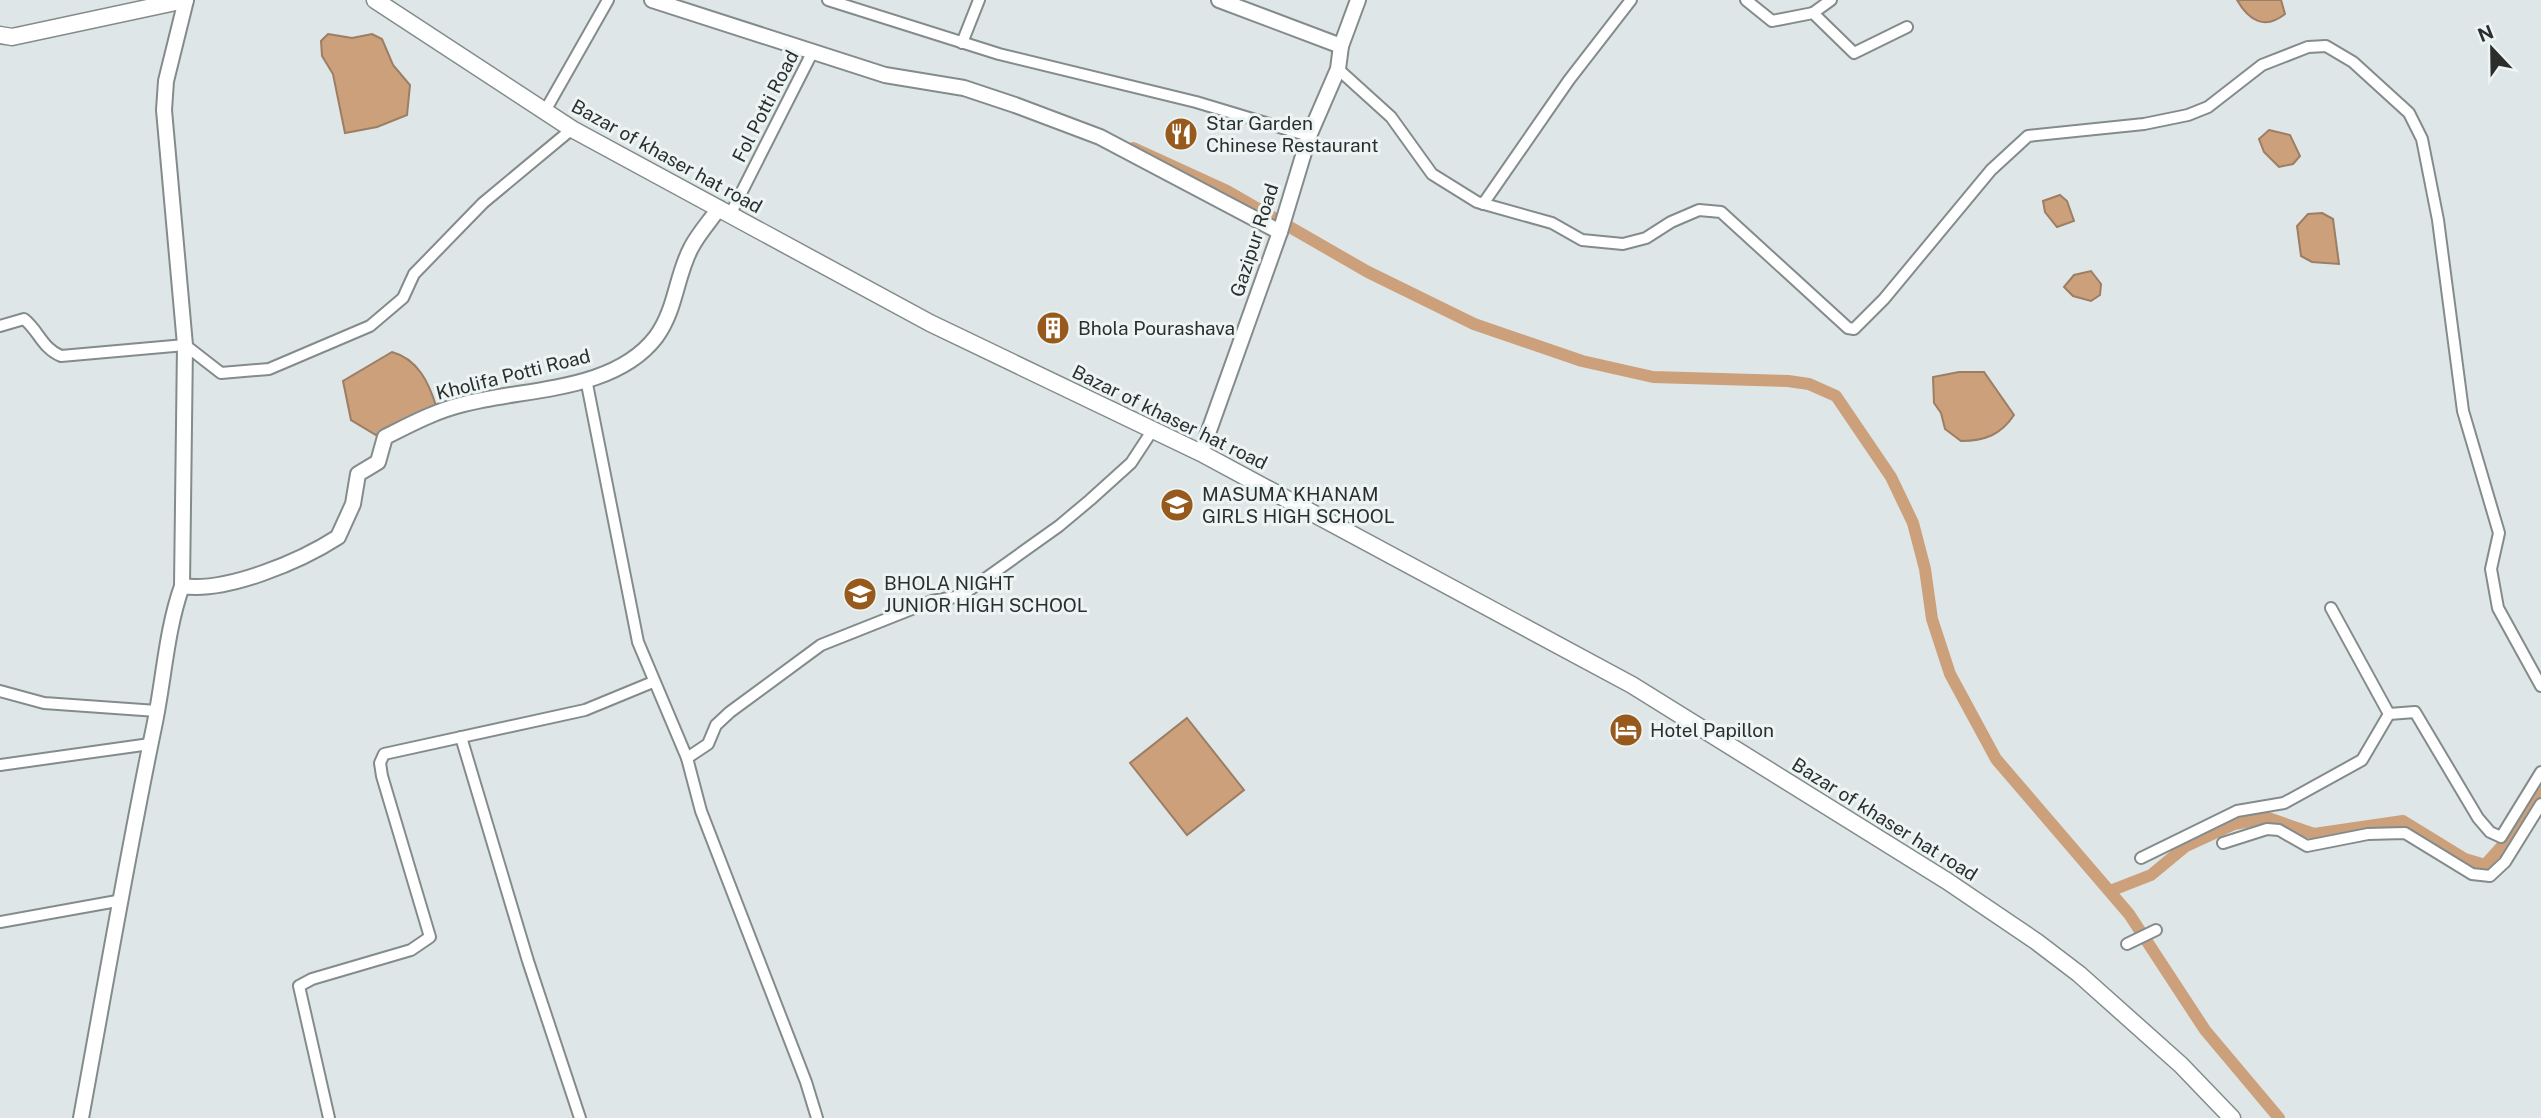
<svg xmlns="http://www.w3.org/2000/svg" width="2541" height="1118" font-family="'Public Sans',sans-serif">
	<rect width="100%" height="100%" fill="#dfe6e7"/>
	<g fill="#cba07b" stroke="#9b7e64" stroke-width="2">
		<path d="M 2237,0 L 2281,0 L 2285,14 C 2265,30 2249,21 2237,0 Z"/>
		<path d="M 328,34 L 352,38 L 372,34 L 382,39 L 393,65 L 410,85 L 407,115 L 377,127 L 345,133 L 333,74 L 322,56 L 321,41 Z"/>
		<path d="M 2269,130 L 2290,135 L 2300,156 L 2293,164 L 2279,167 L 2264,152 L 2259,139 Z"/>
		<path d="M 2060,195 L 2067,201 L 2074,221 L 2057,227 L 2045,212 L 2043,201 Z"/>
		<path d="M 2322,213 L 2333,219 L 2339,264 L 2312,262 L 2301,256 L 2297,226 L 2308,214 Z"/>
		<path d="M 2091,271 L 2101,284 L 2100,295 L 2091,301 L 2073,296 L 2064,287 L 2074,275 Z"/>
		<path d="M 392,352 C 418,359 429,383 436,406 L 376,435 L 351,420 L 343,381 Z"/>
		<path d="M 1959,372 L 1984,372 L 2014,415 C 2001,435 1984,441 1961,441 L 1945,429 L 1941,413 L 1934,403 L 1933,377 Z"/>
		<path d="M 1187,718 L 1244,790 L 1187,835 L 1130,763 Z"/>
	</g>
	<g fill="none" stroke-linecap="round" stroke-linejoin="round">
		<g stroke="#cba07b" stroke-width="12">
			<path d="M 1133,148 L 1227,191 L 1368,272 L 1474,324 L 1582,361 L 1653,377 L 1788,381 L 1809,384 L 1836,396 L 1891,477 L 1913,523 L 1925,569 L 1932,619 L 1950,674 L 1996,759 L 2129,914 L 2205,1030 L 2279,1118"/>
			<path d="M 2110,891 L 2151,875 L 2186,846 L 2234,824 L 2268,818 L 2314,834 L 2403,821 L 2465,859 L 2485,865 L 2503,845 L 2541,789"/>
		</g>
		<defs>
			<g id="street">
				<path d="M 828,0 L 999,54 L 1196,102 L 1309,136"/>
				<path d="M 1746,0 L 1772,21 L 1813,13 L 1854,53 L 1907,27"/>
				<path d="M 1813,13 L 1831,0"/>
				<path d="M 962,43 L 979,0"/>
				<path d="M 1338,69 L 1391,117 L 1432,174 L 1477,202 L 1552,223 L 1582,240 L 1623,244 L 1646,238 L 1671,222 L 1699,210 L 1721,212 L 1848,328 L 1854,329 L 1884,299 L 1991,170 L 2028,136 L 2144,124 L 2188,115 L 2208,107 L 2262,65 L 2308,47 L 2326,46 L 2353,62 L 2409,113 L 2422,139 L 2438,220 L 2463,411 L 2499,533 L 2491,569 L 2498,608 L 2541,686"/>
				<path d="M 545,111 L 608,0"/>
				<path d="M 1483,204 L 1569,80 L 1631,0"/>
				<path d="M 730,215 L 813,51"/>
				<path d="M 0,326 L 24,319 C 39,331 42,348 61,356 L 185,345 L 221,373 L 269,369 L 370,326 L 403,298 L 414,274 L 483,203 L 572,129"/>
				<path d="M 586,379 L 638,642 L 687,758 L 701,811 L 806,1082 L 817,1118"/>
				<path d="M 0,691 L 44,703 L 157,711"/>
				<path d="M 2389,714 L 2415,712 L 2478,818 L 2490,832 L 2501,837 L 2541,772"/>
				<path d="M 461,737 L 528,961 L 580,1118"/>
				<path d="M 687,758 L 708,744 L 716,725 L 730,712 L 821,645 L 932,601 L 961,596 L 1059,526 L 1090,500 L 1131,463 L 1152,431"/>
				<path d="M 0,765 L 150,744"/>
				<path d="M 2223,843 L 2267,829 L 2279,830 L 2307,846 L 2368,834 L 2405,833 L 2472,874 L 2490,876 L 2505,862 L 2541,804"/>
				<path d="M 2141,858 L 2237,811 L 2284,803 L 2362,760 L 2389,714 L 2331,608"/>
				<path d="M 0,922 L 117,901"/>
				<path d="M 2127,944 L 2156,930"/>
				<path d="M 329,1118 L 299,986 L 312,979 L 411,950 L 430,937 L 382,776 L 380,763 L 384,754 L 585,710 L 653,682"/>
			</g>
			<g id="secondary">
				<path d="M 652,0 L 885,75 L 964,88 L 1015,105 L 1100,137 L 1280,232"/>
				<path d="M 1219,0 L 1341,46"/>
				<path d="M 1201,453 L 1280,232 L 1309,136 L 1338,69 L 1341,46 L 1358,0"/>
				<path d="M 182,586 C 226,593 301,561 338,537 L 353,504 L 358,474 L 378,462 L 385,437 C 411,424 435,411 464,404 C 525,388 614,392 656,337 C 676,310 676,276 691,248 C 698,234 710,221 719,208"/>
				<path d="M 81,1118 C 105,987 127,857 154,727 C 164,680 166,631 182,586 L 185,345 L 164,110 L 166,81 L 186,0"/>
			</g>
			<g id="primary">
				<path d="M 375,0 L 572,129 L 930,323 L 1201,453 L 1632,685 L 1947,881 L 2037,942 L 2079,974 L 2181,1065 L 2232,1118"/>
				<path d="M 0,35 L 12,37 L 185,0"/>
			</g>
		</defs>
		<use href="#street" stroke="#848b8b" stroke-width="14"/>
		<use href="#secondary" stroke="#848b8b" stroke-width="18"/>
		<use href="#primary" stroke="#848b8b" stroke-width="19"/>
		<use href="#street" stroke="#fff" stroke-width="10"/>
		<use href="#secondary" stroke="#fff" stroke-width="14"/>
		<use href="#primary" stroke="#fff" stroke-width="16"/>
	</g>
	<defs>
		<symbol id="restaurant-disc" viewBox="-11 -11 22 22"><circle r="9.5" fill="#975a1c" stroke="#ecf4f4"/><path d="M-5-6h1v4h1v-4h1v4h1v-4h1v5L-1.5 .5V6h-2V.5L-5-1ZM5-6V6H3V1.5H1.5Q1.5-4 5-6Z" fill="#fff"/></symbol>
		<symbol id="building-disc" viewBox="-11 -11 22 22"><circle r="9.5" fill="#975a1c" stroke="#ecf4f4"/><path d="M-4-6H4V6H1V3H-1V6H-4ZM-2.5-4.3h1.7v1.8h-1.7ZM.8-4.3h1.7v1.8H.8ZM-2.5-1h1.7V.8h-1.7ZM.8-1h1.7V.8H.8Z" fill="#fff"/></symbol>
		<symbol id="school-disc" viewBox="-11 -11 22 22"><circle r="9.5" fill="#975a1c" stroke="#ecf4f4"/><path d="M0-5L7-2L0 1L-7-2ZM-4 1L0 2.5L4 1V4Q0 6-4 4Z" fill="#fff"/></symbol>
		<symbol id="hotel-disc" viewBox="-11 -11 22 22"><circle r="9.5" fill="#975a1c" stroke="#ecf4f4"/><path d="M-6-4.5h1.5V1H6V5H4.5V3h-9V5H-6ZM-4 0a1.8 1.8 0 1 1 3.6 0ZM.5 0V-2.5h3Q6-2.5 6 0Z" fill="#fff"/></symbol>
	</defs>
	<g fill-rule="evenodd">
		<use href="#restaurant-disc" x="1162" y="115" width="38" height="38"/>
		<use href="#building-disc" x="1034" y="309" width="38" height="38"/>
		<use href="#school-disc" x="1158" y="486" width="38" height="38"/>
		<use href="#school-disc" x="841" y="575" width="38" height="38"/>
		<use href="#hotel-disc" x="1607" y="711" width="38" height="38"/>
	</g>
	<g text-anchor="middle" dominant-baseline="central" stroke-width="6" stroke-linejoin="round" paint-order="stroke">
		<g font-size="19" fill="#2c2e2e" stroke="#ecf4f4">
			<text transform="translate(765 106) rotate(-63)">Fol Potti Road</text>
			<text transform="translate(667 156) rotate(29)">Bazar of khaser hat road</text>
			<text transform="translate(1254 240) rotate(-72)">Gazipur Road</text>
			<text transform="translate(513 374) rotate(-14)">Kholifa Potti Road</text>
			<text transform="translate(1170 417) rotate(26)">Bazar of khaser hat road</text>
			<text transform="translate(1885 819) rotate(32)">Bazar of khaser hat road</text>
		</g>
		<g font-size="19" fill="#2c2e2e" stroke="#ecf4f4" text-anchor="start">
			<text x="1206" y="123">Star Garden<tspan x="1206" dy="22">Chinese Restaurant</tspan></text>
			<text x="1078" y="328">Bhola Pourashava</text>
			<text x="1202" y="494">MASUMA KHANAM<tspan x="1202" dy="22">GIRLS HIGH SCHOOL</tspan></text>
			<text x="884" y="583">BHOLA NIGHT<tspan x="884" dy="22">JUNIOR HIGH SCHOOL</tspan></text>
			<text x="1650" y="730">Hotel Papillon</text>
		</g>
	</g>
	<g transform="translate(2492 49) rotate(338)" stroke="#ecf4f4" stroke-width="5" paint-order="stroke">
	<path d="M0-5L12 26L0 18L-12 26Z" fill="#2c2e2e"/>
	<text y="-10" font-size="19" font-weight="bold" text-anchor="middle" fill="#2c2e2e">N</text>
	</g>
</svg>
